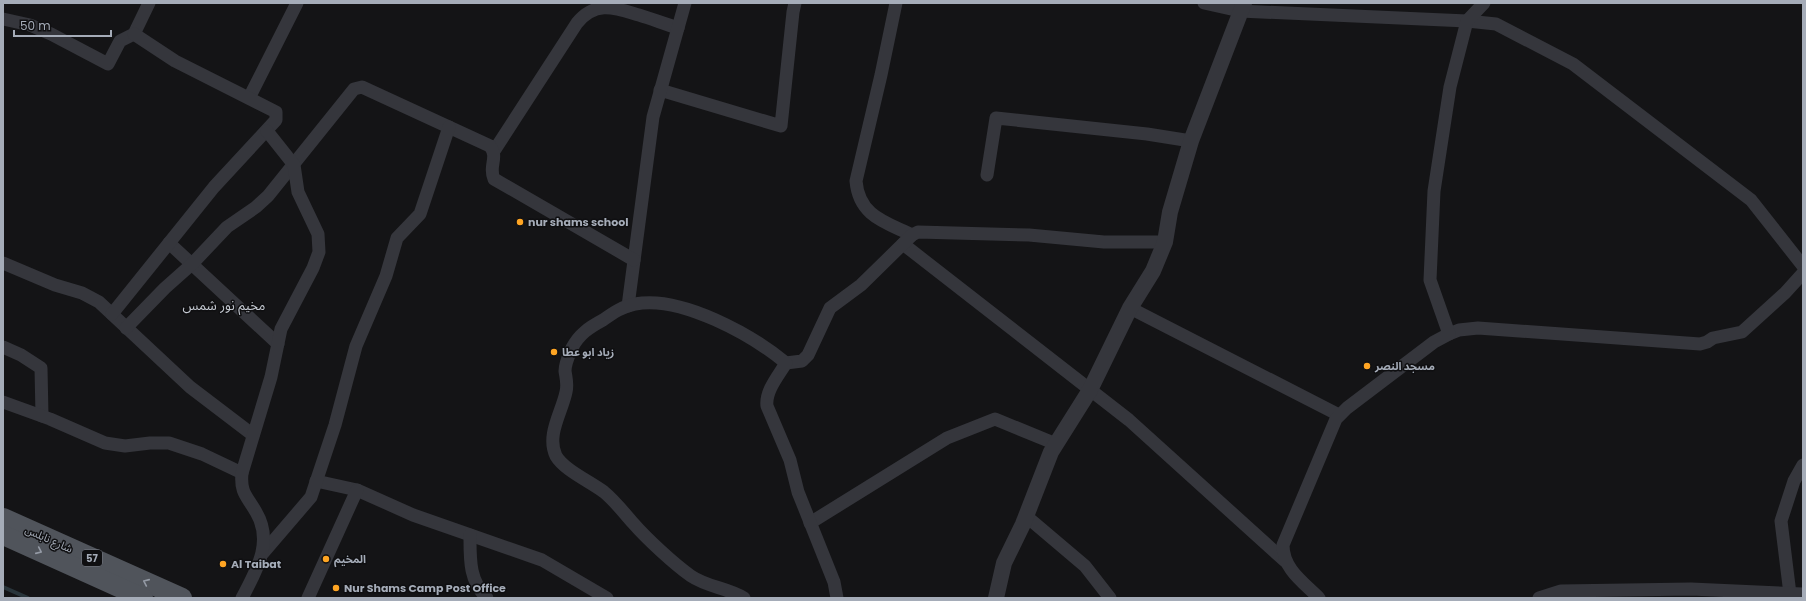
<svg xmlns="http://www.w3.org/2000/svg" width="1806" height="601" font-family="Poppins,'Noto Sans Arabic',sans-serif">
	<rect width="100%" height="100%" fill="#141416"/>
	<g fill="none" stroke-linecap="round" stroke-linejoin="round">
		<path stroke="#29353b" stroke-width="4" d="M 3,587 L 28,598"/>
		<g stroke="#35363c" stroke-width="13">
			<path d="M 896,3 L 881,75 L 856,181 C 859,216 885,222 912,235"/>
			<path d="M 1204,3 L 1240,11 L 1467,21 L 1496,24 L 1573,64 L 1751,200 L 1803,266"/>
			<path d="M 3,19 L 30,25 L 51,34 L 108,64 L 120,41 L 134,34 L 149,3"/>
			<path d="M 660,90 L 781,126 L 793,12 L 795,3"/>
			<path d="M 249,98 L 297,3"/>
			<path d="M 494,151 L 577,23 C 596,0 615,8 639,15 C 652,19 665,24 678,28"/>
			<path d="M 987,175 L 996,118 L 1147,134 L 1191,141"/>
			<path d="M 169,243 L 278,344"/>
			<path d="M 903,244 L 1129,420 L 1285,561"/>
			<path d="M 3,263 L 55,285 L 82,293 L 99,302 L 190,387 L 253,435"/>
			<path d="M 628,306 L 653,117 L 685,3"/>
			<path d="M 1130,308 L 1339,415"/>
			<path d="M 112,314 L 214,187 L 276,120 L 276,112 L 175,61 L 134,34"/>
			<path d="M 126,328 L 165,288 L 192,264 L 227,227 L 256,207 L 268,196 L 354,89 L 362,87 L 490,146 C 499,158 488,166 494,179 L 634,260"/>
			<path d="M 1449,334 L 1459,330 L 1478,328 L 1700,344 L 1707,342 L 1713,338 L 1742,332 L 1785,293 L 1803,273"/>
			<path d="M 3,347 L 21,355 L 41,368 L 42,416"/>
			<path d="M 786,363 L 802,361 L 808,355 L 830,308 L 861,285 L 912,235 L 918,232 L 1029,235 L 1104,242 L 1165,242"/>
			<path d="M 3,402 L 50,419 L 105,443 L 125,446 L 150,443 L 169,443 L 202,454 L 242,473"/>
			<path d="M 316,481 L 357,490 L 413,515 L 542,560 L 607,598"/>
			<path d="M 1026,516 L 1085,566 L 1110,598"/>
			<path d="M 810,523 L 947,438 L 995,419 L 1056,444"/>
			<path d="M 470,535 C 470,559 469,581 487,598"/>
			<path d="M 263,553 L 311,497 L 335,425 L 356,346 L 386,276 L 397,238 L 420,214 L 449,127"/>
			<path d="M 1790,594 L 1781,521 L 1794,481 L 1803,465"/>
			<path d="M 242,598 C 256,571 274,542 256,512 C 247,496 240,493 242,473 L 271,377 L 281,329 L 313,268 L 319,252 L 318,234 L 298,192 L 294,165 L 267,131"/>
			<path d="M 308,598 L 357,490"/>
			<path d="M 744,598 C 728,588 707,587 691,576 C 674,564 647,539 633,523 C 624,513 615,501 604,492 C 591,482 564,470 556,456 C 546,435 562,412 566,392 C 568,384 566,378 565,371 C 565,363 569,355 572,348 C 579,334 590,327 603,320 C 613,313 623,306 635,304 C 681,295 752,335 786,363 C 779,375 765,391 767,406 L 790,460 L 798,492 L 834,582 L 837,598"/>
			<path d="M 1319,598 C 1303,582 1283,569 1283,545 L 1336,419 L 1347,408 L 1434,342 L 1449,334 L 1430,280 L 1434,191 L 1450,87 L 1467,21 L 1484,3"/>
			<path d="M 1539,598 L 1561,591 L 1691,589 L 1803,594"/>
		</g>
		<path stroke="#35363c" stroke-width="16" d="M 996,598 L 1004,563 L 1023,524 L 1051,452 L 1090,390 L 1130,308 L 1153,271 L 1165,242 L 1170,212 L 1191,141 L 1244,3"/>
		<g stroke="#50545b" stroke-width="20">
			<path d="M 3,518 L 182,598"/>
			<path d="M 3,535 L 143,598"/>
		</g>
	</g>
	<defs><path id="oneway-chevron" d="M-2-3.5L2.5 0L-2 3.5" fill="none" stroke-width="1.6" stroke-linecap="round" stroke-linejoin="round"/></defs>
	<g stroke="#949aa5">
		<use href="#oneway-chevron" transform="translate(39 551) rotate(24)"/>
		<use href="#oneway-chevron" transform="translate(146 582) rotate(-156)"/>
	</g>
	<g fill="#ffa523" stroke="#0f0f11" stroke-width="1.5">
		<circle cx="520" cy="222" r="4"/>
		<circle cx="554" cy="352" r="4"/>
		<circle cx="1367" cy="366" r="4"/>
		<circle cx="326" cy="559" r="4"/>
		<circle cx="223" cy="564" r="4"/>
		<circle cx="336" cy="588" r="4"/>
	</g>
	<g text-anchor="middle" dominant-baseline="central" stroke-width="3" stroke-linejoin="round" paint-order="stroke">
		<rect fill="#0f0f11" stroke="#787d86" stroke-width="1" x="82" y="550" width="20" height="16" rx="3"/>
		<g font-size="10" font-weight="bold" fill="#a5acb8">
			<text x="92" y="558">57</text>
		</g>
		<g font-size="11" font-weight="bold" fill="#a5acb8" stroke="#0f0f11" text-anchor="start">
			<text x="528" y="222">nur shams school</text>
			<text x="562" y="352">زياد ابو عطا</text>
			<text x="1375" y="366">مسجد النصر</text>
			<text x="334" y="559">المخيم</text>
			<text x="231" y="564">Al Taibat</text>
			<text x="344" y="588">Nur Shams Camp Post Office</text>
		</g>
		<g font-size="11" fill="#a5acb8" stroke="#0f0f11">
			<text transform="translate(49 539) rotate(24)">شارع نابلس</text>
		</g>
		<g font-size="13" fill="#c6cbd3" stroke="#0f0f11">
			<text x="224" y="305">ِمخيم نور شمس</text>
		</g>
	</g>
	<rect width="1806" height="601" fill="none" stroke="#a5acb8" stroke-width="8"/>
	<path d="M14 30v6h97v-6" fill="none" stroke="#a5acb8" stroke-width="2"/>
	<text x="20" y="30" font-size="12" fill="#a5acb8" stroke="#0f0f11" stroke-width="3" paint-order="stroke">50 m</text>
</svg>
